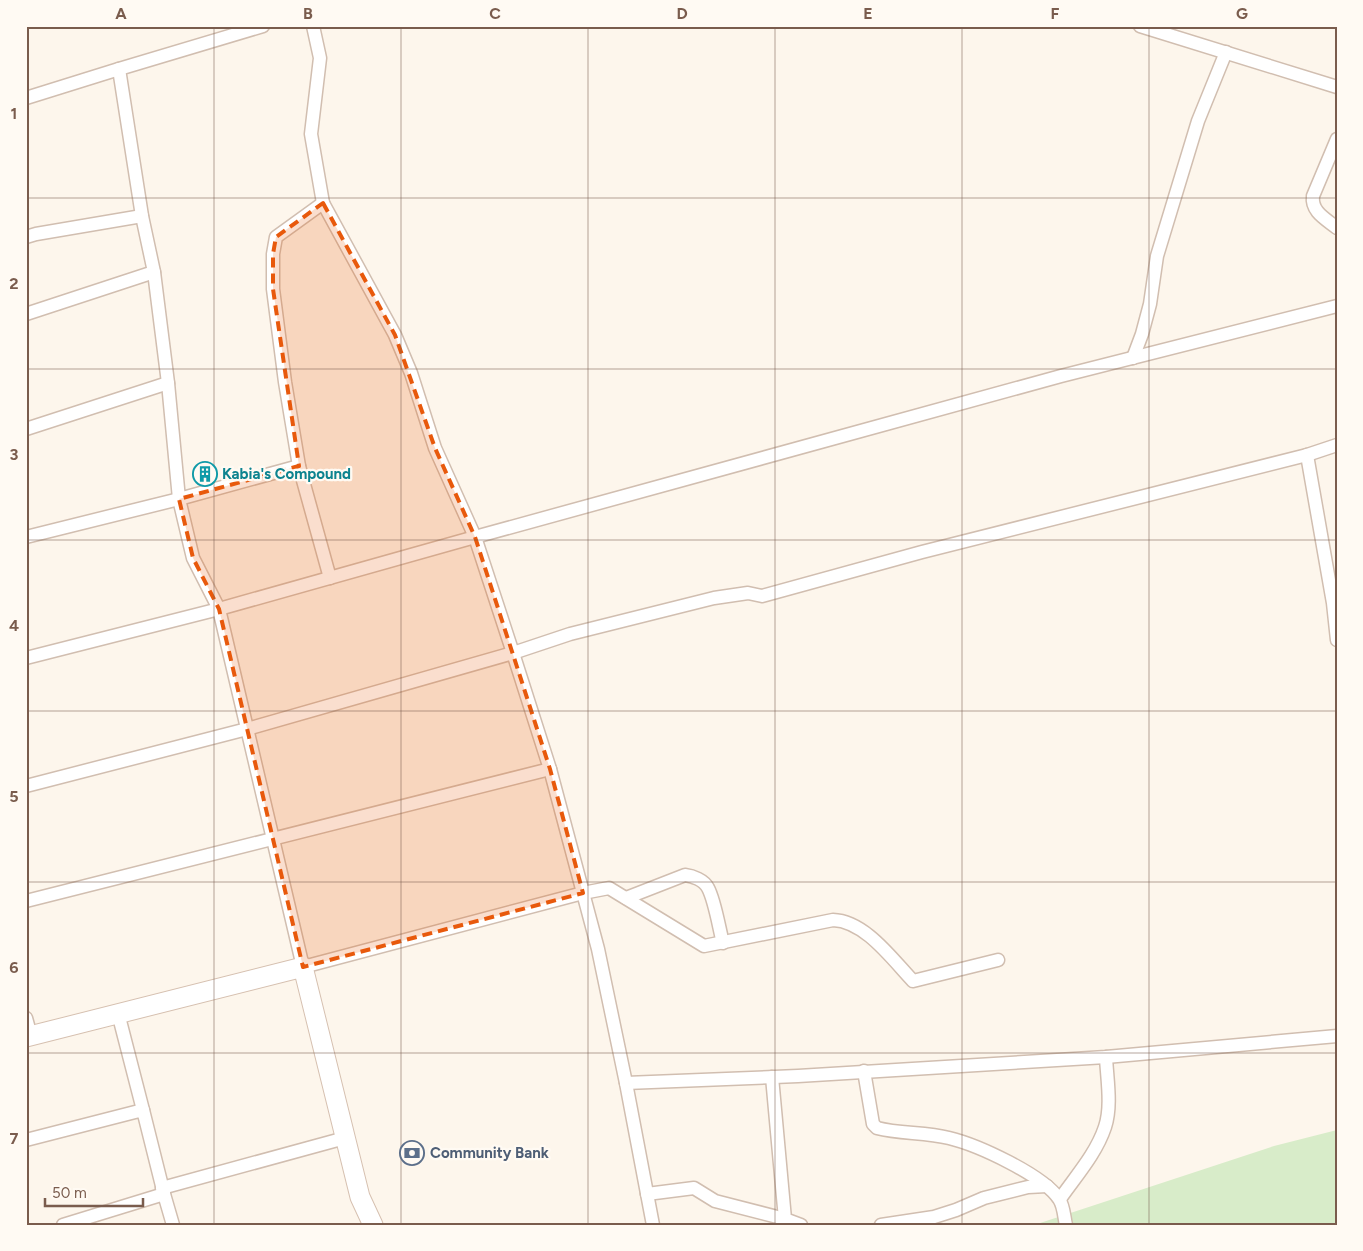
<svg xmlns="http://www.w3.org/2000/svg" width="1363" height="1251" font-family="Figtree,sans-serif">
	<rect width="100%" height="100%" fill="#fdf6ec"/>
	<path fill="#d8ecc9" d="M 1337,1130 L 1337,1225 L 1034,1225 L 1274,1146 Z"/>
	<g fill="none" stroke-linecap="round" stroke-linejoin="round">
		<defs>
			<g id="street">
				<path d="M 263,26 L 119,69 L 142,216 L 154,272 L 168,383 L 179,499 L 193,558 L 219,609 L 303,967 L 583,893 L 609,888 L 704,946 L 833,920 C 865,921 892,959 913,981 L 998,960"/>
				<path d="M 313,26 L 320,58 L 311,134 L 323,203 L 395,335 L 411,373 L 435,448 L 475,537 L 513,653 L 550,769 L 598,949 L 626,1083 L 653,1225"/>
				<path d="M 1140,26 L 1337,87"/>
				<path d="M 26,98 L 119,69"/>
				<path d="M 1337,139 L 1313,196 C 1311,212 1326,219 1337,228"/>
				<path d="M 323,203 L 276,237 L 273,254 L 273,289 L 285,382 L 299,466 L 330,578"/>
				<path d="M 26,237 L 36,234 L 142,216"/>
				<path d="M 26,314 L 154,272"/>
				<path d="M 1133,358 L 1142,334 L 1150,304 L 1157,256 L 1198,121 L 1226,52"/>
				<path d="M 26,429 L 168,383"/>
				<path d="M 1307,455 L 1333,603 L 1337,640"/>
				<path d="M 26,537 L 179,499 L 299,466"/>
				<path d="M 26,658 L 219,609 L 475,537 L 1061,376 L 1337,306"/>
				<path d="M 26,786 L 247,729 L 513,653 L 570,634 L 714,598 L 748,593 L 762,596 L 922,552 L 1307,455 L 1337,445"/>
				<path d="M 626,898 L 685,875 C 693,876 704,880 708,888 C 715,901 719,928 723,943"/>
				<path d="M 26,901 L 550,769"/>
				<path d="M 118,1013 L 143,1110"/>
				<path d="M 26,1018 L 31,1036"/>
				<path d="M 864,1071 L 873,1124 L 877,1128 C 900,1134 925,1132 949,1138 C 978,1145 1043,1175 1059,1199 C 1064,1206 1064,1217 1066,1225"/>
				<path d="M 772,1077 L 785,1219 L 801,1225"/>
				<path d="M 626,1083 L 798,1076 L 1106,1057 L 1337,1036"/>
				<path d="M 26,1140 L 143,1110 L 164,1194 L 173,1225"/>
				<path d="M 162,1188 L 345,1138"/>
				<path d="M 647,1194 L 694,1188 L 715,1201 L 785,1219"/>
				<path d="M 1060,1199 C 1076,1176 1096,1154 1105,1127 C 1112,1106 1107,1079 1106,1057"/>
				<path d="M 63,1225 L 164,1194"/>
				<path d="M 881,1225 L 934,1217 L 956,1210 L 984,1198 L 1028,1187 L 1047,1186"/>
			</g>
			<path id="secondary" d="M 26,1037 L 303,967 L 360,1197 L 373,1225"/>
		</defs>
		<use href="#street" stroke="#d1beb0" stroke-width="15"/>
		<use href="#secondary" stroke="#d6c0b0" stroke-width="21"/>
		<use href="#street" stroke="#fff" stroke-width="12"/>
		<use href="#secondary" stroke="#fff" stroke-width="19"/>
	</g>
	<path fill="#e8590c" fill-opacity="0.2" stroke="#e8590c" stroke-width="4" stroke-dasharray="10 6" stroke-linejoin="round" d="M 323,203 L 395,335 L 435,448 L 475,537 L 550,769 L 583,893 L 303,967 L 219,609 L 193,558 L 179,499 L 299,466 L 273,289 L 273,254 L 276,237 Z"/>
	<path fill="none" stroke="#7a5c4d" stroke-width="1" stroke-opacity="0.55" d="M 214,26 L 214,1225M 401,26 L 401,1225M 588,26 L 588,1225M 775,26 L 775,1225M 962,26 L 962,1225M 1149,26 L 1149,1225M 26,198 L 1337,198M 26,369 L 1337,369M 26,540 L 1337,540M 26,711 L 1337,711M 26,882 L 1337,882M 26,1053 L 1337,1053"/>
	<defs>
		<symbol id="building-ring" viewBox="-11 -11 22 22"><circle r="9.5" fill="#fffaf3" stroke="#0f9aa8" stroke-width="1.5"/><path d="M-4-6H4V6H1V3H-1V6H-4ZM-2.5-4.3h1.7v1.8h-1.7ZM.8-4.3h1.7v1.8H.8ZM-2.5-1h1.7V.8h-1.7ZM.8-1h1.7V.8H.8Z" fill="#0f9aa8"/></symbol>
		<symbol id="bank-ring" viewBox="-11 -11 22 22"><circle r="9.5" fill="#fffaf3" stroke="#5c6f8a" stroke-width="1.5"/><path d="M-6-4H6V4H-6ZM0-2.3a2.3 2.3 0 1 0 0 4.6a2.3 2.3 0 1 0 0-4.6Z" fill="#5c6f8a"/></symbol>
	</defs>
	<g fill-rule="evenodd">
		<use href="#building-ring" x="191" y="460" width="28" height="28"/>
		<use href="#bank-ring" x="398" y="1139" width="28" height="28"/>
	</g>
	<g text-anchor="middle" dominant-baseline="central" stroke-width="4.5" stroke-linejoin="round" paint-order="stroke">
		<g font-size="15" font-weight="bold" fill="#0d838f" stroke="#fffaf3" text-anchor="start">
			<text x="222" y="474">Kabia's Compound</text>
		</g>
		<g font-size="15" font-weight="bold" fill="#4e5e75" stroke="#fffaf3" text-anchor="start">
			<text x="430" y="1153">Community Bank</text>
		</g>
	</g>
	<rect width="1363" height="1251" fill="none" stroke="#fffaf3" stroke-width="55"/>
	<path d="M45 1198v8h98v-8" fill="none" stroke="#7a5c4d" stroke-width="2.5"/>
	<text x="52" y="1198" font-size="15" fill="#7a5c4d" stroke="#fffaf3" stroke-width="4" paint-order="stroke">50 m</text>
	<rect x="28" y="28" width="1308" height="1196" fill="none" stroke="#7a5c4d" stroke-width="2"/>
	<g font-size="16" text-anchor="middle" font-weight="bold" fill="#7a5c4d">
		<text x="121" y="19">A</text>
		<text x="308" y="19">B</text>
		<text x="495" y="19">C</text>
		<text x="682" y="19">D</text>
		<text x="868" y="19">E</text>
		<text x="1055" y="19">F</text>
		<text x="1242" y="19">G</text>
		<text x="14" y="119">1</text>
		<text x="14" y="289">2</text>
		<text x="14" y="460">3</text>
		<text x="14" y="631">4</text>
		<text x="14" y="802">5</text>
		<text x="14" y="973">6</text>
		<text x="14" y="1144">7</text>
	</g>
</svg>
